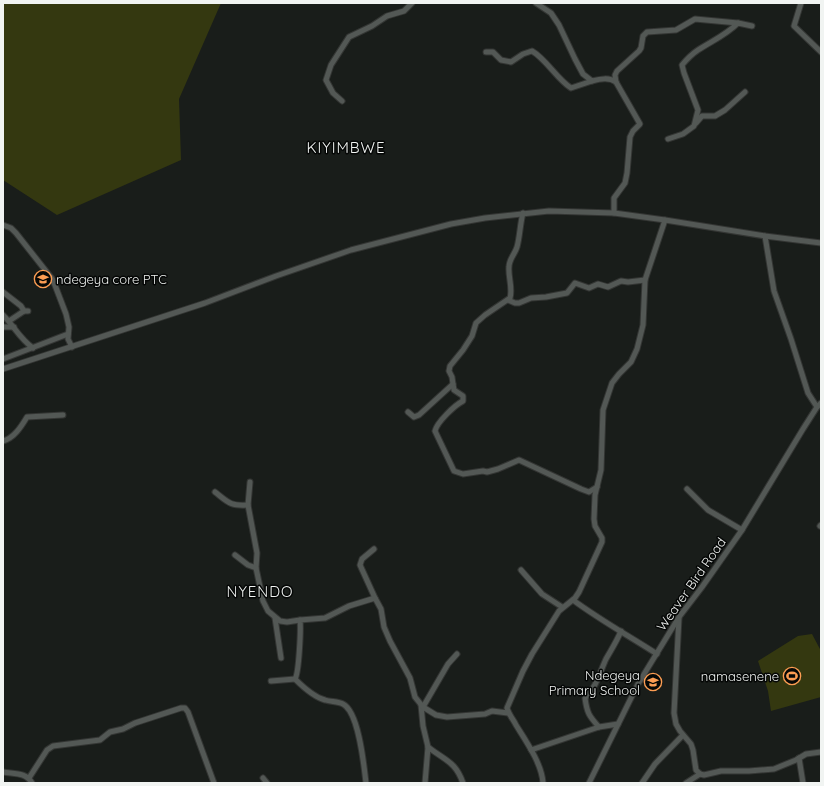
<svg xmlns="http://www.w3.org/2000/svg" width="824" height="786" font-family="Quicksand,sans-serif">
	<rect width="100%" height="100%" fill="#191d1a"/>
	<g fill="#343810">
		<path d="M 3,3 L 221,3 L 179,99 L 181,160 L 57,215 L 3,180 Z"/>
		<path d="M 812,634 L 821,651 L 821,697 L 771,711 L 768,691 L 758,661 L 798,636 Z"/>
	</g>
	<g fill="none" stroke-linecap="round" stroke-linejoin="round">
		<defs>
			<g id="minor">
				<path d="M 536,3 L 551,13 L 559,25 L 575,59 L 583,74 L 592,81 C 600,79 609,77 616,82"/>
				<path d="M 801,3 L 794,26 L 821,52"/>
				<path d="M 486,52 L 493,52 L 501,60 L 511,62 L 523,54 L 532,51 C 546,59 557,79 571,88 L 592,81"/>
				<path d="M 342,101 L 333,93 L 326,80 L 331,65 L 349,37 L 372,26 L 387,16 L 404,11 L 412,3"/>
				<path d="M 696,123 L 702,116 L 715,116 L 725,110 L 745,92"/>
				<path d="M 668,139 L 683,134 L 694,126 L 698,110 L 684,73 L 682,65 C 687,59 692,54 698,50 C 712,41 726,35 738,23 L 752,26"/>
				<path d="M 614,213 L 614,198 L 625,183 L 627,173 L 630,137 L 633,131 L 640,124 L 616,82 L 615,75 L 617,71 L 639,51 L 641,48 L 643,36 L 647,32 L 676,30 L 695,19 L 738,23"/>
				<path d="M 3,225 L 11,228 L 16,233 L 53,280 L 66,314 L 69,327 L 68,339 L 72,347"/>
				<path d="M 765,236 L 774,291 L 791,339 L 808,393 L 817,407"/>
				<path d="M 3,292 L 21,306 L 24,311"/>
				<path d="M 508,300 L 515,303 L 519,303 L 531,298 L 546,297 L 567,293 L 575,283 L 589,288 L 598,284 L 608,287 L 621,281 L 628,282 L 645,280"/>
				<path d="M 3,315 C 14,326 20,339 33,348"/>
				<path d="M 9,321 L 24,311 L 28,311"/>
				<path d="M 3,327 L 14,327"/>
				<path d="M 3,359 L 68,334"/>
				<path d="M 3,369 L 205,303 L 276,276 L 351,250 L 451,224 L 485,218 L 549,211 L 614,213 L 665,220 L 765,236 L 821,243"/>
				<path d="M 453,384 L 454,390 L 463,396 L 463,401 C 455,405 437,422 435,431 L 454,471 L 463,474 L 483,471 L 487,472 L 498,469 L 519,460 L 581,489 L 589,492 L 597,487"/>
				<path d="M 408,412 L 414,417 L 419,415 L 453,384 L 452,377 L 449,371 L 450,366 L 463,350 L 472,336 L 476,323 L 485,315 L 510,298 C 513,288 508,277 509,267 C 509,259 515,254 517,247 C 520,236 520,224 523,213"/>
				<path d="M 3,441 C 14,438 21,427 27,417 L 63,415"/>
				<path d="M 250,482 L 248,505 L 257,553 L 256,568"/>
				<path d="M 687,489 L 708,510 L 742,530"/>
				<path d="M 215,492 C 229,503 230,506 248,505"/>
				<path d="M 820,526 L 821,525"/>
				<path d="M 374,549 L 362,559 L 360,565 L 375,598"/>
				<path d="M 235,555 L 248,565 L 256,568 L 263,601 L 268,611 L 280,621 L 287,622 L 300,620"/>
				<path d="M 521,570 L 542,594 L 562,607"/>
				<path d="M 573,600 C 600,620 629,636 657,654"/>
				<path d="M 275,618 L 281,658"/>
				<path d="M 679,618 L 674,713 L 676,724 L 680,731 L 691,744 L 693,750 L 696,770 L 700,774 L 704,775 L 721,771 L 749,771 L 774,769 L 796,760 L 806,754 L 821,752"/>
				<path d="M 271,681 L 295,679"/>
				<path d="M 421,705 L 423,726 L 428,747 L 425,783"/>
				<path d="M 423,707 L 448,664 L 457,654"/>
				<path d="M 599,727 C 589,716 587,713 585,698 C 596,688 600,672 606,659 C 611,650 617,641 621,631"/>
				<path d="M 428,747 L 432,750 C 447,761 456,763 463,783"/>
				<path d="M 531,750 L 599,727 L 618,724"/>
				<path d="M 799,758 L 803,783"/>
				<path d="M 3,772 C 14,774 26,772 32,783"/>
				<path d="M 29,778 L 47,750 L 53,746 L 100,740 L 110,732 L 123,729 L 135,723 L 181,708 L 185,708 L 188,712 L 214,783"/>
				<path d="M 263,778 L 267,783"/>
				<path d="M 366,783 C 364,766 359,712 343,704 C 338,701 331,702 325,700 C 314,697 303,687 295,679 C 299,673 301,629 300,620 L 325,618 L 349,606 L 375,598 L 381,609 L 384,627 L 390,641 L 410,678 L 415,697 L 423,707 L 436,715 L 447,717 L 485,714 L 492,711 L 508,713"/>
				<path d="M 543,783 C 542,764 526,741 516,725 C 513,719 509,715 507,708 L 523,671 L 532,654 L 559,611 L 575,598 L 579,592 L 602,542 L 602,538 L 595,526 L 594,519 L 595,495 L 601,470 L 603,410 L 612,383 L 619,374 L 631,362 L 637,349 L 643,325 L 645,280 L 665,220"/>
				<path d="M 589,783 L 638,684 L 679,617 L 702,587 L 742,530 L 803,429 L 817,407 L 821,403"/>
				<path d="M 642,783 L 655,764 L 683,735"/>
				<path d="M 686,783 L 700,774"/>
			</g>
		</defs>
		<use href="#minor" stroke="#343634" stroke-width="7"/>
		<use href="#minor" stroke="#535855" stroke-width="5"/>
	</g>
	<defs>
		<symbol id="school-ring" viewBox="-11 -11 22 22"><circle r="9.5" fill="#050706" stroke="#fc9d53" stroke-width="1.5"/><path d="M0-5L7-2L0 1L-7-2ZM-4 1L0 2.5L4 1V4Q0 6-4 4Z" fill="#fc9d53"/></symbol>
		<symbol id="stadium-ring" viewBox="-11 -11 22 22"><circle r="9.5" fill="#050706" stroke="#fc9d53" stroke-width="1.5"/><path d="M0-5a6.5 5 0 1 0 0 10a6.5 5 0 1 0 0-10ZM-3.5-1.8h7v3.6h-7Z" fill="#fc9d53"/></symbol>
	</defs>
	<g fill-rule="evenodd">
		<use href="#school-ring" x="33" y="269" width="20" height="20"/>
		<use href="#stadium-ring" x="782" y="666" width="20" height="20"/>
		<use href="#school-ring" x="643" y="672" width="20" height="20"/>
	</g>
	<g text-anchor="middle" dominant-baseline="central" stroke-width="3" stroke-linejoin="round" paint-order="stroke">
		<g font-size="13" fill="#f1f4f2" stroke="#050706" text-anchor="end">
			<text x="56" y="279" text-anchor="start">ndegeya core PTC</text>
			<text x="640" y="675">Ndegeya<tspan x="640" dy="15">Primary School</tspan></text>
			<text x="779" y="676">namasenene</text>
		</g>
		<g font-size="13" fill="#f1f4f2" stroke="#050706">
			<text transform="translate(691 584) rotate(-55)">Weaver Bird Road</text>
		</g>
		<g font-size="15" letter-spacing="1" fill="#f1f4f2" stroke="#050706">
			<text x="346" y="147">KIYIMBWE</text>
			<text x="260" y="591">NYENDO</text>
		</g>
	</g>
	<rect width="824" height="786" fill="none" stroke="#f1f4f2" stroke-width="8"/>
</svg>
